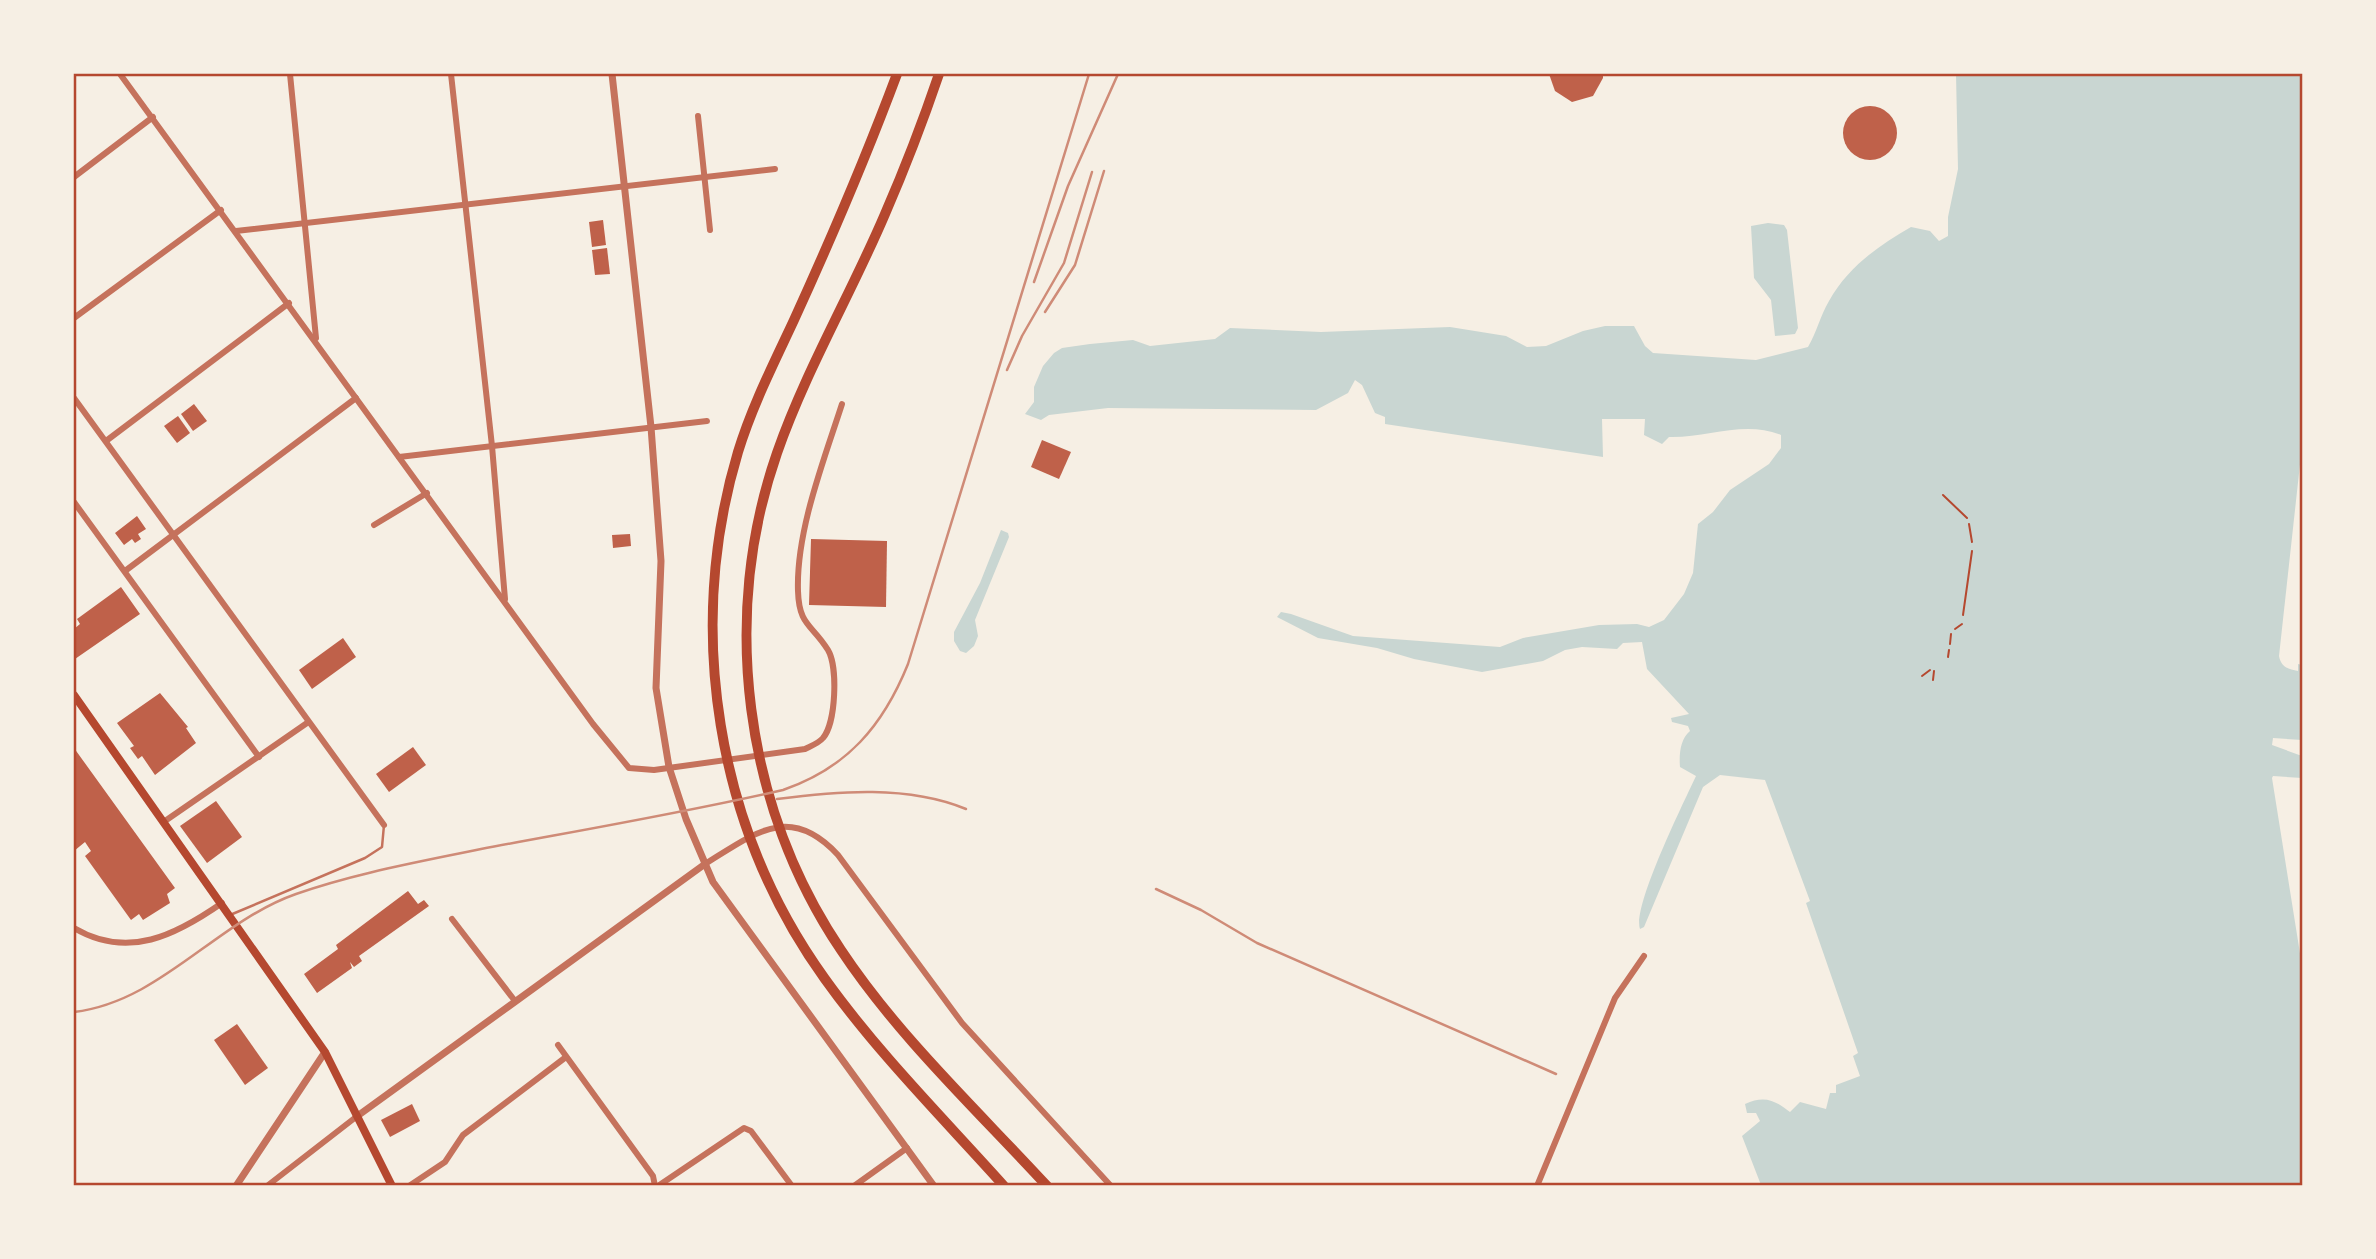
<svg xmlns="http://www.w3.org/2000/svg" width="2376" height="1259" font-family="'Space Grotesk',sans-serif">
	<rect width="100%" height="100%" fill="#f6efe4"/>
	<g fill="#c9d6d2">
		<path d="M 1956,74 L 2302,74 L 2302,446 L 2279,656 C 2281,667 2288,669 2298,671 L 2298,664 L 2302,665 L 2302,740 L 2273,738 L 2272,745 L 2302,756 L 2302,778 L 2273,776 L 2272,778 L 2302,966 L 2302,1185 L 1761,1185 L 1742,1136 L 1760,1121 L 1756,1113 L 1747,1113 L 1745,1104 C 1764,1095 1775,1100 1790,1112 L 1800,1102 L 1826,1109 L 1830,1093 L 1836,1093 L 1836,1085 L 1860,1076 L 1853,1056 L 1858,1053 L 1806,903 L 1810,901 L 1765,780 L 1720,775 L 1703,787 L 1644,927 L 1640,929 C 1632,907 1684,802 1696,776 L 1680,767 C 1679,755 1680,739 1690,731 L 1688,726 L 1672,722 L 1671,718 L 1689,714 L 1647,669 L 1642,642 L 1623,643 L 1617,649 L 1582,647 L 1565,650 L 1543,661 L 1482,672 L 1414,659 L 1377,648 L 1318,638 L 1277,617 L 1281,612 L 1291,614 L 1353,636 L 1500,647 L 1523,638 L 1599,625 L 1637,624 L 1649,627 L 1664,620 L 1684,594 L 1693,573 L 1698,524 L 1713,512 L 1730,490 L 1769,464 L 1781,448 L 1781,435 C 1744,420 1708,438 1669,437 L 1662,444 L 1644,435 L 1645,419 L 1602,419 L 1603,457 L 1385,424 L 1385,417 L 1375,413 L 1362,385 L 1355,380 L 1348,393 L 1316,410 L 1108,408 L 1049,415 L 1041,420 L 1025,414 L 1034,402 L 1034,387 L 1043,366 L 1054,353 L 1062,348 L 1090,344 L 1133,340 L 1150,346 L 1215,339 L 1230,328 L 1321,332 L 1450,327 L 1506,336 L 1527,347 L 1546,346 L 1583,331 L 1605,326 L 1634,326 L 1645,346 L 1653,353 L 1756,360 L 1808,347 C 1817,332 1820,316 1829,301 C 1848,267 1878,246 1911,227 L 1930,231 L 1939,241 L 1948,236 L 1948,217 L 1958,169 Z"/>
		<path d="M 1768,223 L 1784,225 L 1787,230 L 1798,328 L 1795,334 L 1775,336 L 1771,300 L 1754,278 L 1751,226 Z"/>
		<path d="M 1001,530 L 1008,533 L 1009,537 L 975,620 L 978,636 L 974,646 L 966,653 L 960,651 L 954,641 L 954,632 L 980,583 Z"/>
	</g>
	<g fill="#bf614a">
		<path d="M 1549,74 L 1603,74 L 1603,78 L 1593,96 L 1572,102 L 1555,91 Z"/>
		<circle cx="1870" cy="133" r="27"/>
		<path d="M 603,220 L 606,245 L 592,247 L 589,222 Z"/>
		<path d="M 607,248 L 610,274 L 595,275 L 592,250 Z"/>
		<path d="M 194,404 L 207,421 L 193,431 L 181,414 Z"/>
		<path d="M 178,416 L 190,433 L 177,443 L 164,426 Z"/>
		<path d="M 1042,440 L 1071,452 L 1059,479 L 1031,467 Z"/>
		<path d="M 137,516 L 146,529 L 138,534 L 141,539 L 135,543 L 132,539 L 124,545 L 115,533 Z"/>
		<path d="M 630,534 L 631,546 L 613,548 L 612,535 Z"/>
		<path d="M 811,539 L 887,541 L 886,607 L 809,605 Z"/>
		<path d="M 121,587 L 140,614 L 75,659 L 74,629 L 80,624 L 77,619 Z"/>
		<path d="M 343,638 L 356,657 L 312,689 L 299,670 Z"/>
		<path d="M 160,693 L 188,727 L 186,728 L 196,743 L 155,775 L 142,756 L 138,759 L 130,748 L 134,746 L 117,723 Z"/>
		<path d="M 413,747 L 426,765 L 389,792 L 376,774 Z"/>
		<path d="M 74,748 L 175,888 L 167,894 L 170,903 L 143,920 L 139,914 L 131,920 L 85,856 L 91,851 L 85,842 L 74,851 Z"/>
		<path d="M 216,801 L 242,837 L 207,863 L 180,826 Z"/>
		<path d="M 408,891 L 418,904 L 424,900 L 429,906 L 359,956 L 362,961 L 354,967 L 350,962 L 352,968 L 317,993 L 304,974 L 338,949 L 336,945 Z"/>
		<path d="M 237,1024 L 268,1068 L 245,1085 L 214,1040 Z"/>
		<path d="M 412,1104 L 420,1121 L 390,1137 L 381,1120 Z"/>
	</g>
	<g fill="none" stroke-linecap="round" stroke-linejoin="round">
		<g stroke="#b5482f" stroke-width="2">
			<path d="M 1943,495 L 1967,518"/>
			<path d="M 1969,524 L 1972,542"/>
			<path d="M 1963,615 L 1972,551"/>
			<path d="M 1955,629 L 1962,624"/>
			<path d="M 1950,644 L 1951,634"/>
			<path d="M 1948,657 L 1949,650"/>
			<path d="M 1922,676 L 1930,670"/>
			<path d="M 1933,680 L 1934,671"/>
		</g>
		<path stroke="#c5725c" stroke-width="2.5" d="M 230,915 L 365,858 L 382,847 L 384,825"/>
		<g stroke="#c5725c" stroke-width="6">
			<path d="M 120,74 L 593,724 L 629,768 L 654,770 L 805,749 C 811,746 819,743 823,738 C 836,723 838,667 828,650 C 812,624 799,626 798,591 C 796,531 824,460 842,404"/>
			<path d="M 290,74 L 316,338"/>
			<path d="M 451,74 L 492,446 L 505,599"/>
			<path d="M 698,116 L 710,230"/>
			<path d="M 74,177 L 153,117"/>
			<path d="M 236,231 L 775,169"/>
			<path d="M 74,318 L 221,210"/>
			<path d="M 74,398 L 384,825"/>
			<path d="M 106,441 L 289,303"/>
			<path d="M 399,457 L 707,421"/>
			<path d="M 74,502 L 259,757"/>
			<path d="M 374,525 L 427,493"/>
			<path d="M 125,571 L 356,398"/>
			<path d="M 165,821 L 307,723"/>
			<path d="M 705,864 C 755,833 790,803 838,855 L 962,1023 L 1111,1186"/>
			<path d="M 452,919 L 515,1001"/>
			<path d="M 74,928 C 128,960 176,935 222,903"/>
			<path d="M 558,1045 L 653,1176 L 655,1186"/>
			<path d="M 267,1186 L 356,1117"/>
			<path d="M 409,1186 L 445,1162 L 463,1135 L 566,1057"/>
			<path d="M 658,1186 L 744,1128 L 751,1131 L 792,1186"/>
			<path d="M 854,1186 L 907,1148"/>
			<path d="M 1537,1186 L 1615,998 L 1644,956"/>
		</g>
		<g stroke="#c5725c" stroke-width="7">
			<path d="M 612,74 L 651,427 L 661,561 L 656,688 L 669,767 L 686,819 L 713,882 L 934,1186"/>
			<path d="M 356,1117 L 705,864"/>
			<path d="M 236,1186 L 325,1052"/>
		</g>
		<path stroke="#b5482f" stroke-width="8" d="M 74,695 L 325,1052 L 392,1186"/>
		<g stroke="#b5482f" stroke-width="10">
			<path d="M 897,74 C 866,157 831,239 794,320 C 774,363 752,406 738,452 C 685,629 716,828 825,979 C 878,1053 943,1118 1004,1186"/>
			<path d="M 939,74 C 923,121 905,168 885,214 C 851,294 806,370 777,453 C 720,617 744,806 841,950 C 898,1036 977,1110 1047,1186"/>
		</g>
		<g stroke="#cf8b77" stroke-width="2.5">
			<path d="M 1034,282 L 1068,186 L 1118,74"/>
			<path d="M 1045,312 L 1075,265 L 1104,171"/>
			<path d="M 1007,370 L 1022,336 L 1064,263 L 1092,172"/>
			<path d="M 777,799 C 838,791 908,785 966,809"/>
			<path d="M 1156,889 L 1201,910 L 1257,943 L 1556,1074"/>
			<path d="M 74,1012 C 160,1002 216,922 296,894 C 356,873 419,862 481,849 C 582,830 683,813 783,790 C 847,768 883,726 908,664 L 1089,74"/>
		</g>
	</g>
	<rect width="2376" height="1259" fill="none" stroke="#f6efe4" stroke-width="150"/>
	<rect x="75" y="75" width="2226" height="1109" fill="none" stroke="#b5482f" stroke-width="2.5"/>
</svg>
